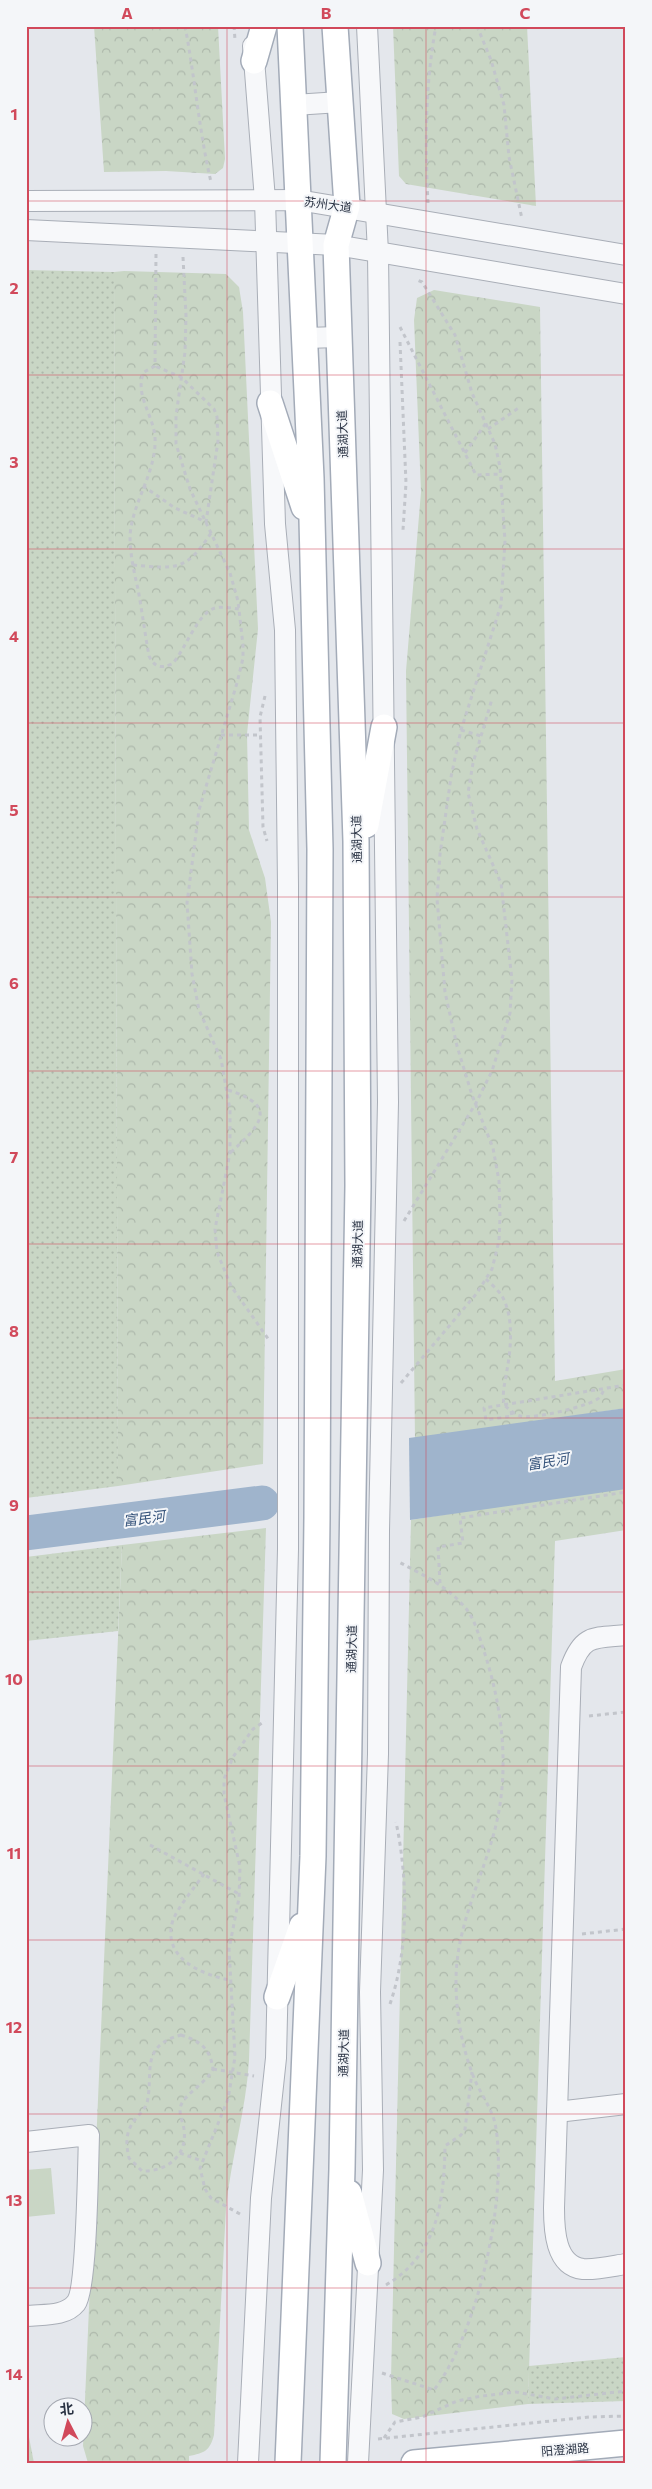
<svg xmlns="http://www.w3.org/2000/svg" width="652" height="2489" font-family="Commissioner,'Noto Sans SC',sans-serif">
	<defs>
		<pattern id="grass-dots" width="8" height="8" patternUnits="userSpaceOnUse" patternTransform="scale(1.25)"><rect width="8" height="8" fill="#c9d6c5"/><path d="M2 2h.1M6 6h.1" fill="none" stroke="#adb8ab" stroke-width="1.8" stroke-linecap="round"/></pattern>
		<pattern id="park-crowns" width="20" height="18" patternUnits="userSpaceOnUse" patternTransform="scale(1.25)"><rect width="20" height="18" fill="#c9d6c5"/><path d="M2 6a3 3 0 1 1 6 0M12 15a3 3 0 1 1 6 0" fill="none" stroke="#adb8ab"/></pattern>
	</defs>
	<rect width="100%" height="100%" fill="#e4e7ec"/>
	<g fill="url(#grass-dots)">
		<path d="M 26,270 L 114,272 L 118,1486 L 26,1498 Z"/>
		<path d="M 122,1545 L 118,1631 L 26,1641 L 26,1557 Z"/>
		<path d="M 626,2357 L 626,2401 L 528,2404 L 529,2366 Z"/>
		<path d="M 28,2432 L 34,2463 L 26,2463 Z"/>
	</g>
	<g fill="url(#park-crowns)">
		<path d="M 94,26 L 218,26 L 225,159 L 223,168 L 215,174 L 166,171 L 104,172 Z"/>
		<path d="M 393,26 L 527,26 L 536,206 L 406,184 L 399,176 Z"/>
		<path d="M 124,271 L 226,274 L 239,287 L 243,312 L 258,629 L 247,734 L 249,830 L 265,878 L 271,922 L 263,1464 L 118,1486 L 114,272 Z"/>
		<path d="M 434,290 L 540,307 L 555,1381 L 626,1369 L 626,1408 L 415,1440 L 406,671 L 421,492 L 414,320 L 417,298 Z"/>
		<path d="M 626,1485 L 626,1530 L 555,1541 L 528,2404 L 404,2419 L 392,2414 L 391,2379 L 411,1520 Z"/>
		<path d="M 266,1528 L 249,2061 C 246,2111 231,2158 226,2208 L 214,2435 C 210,2451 204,2453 189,2456 L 189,2463 L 88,2463 L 83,2446 L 122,1545 Z"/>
	</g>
	<path fill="#c9d6c5" d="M 51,2168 L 55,2214 L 26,2217 L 26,2170 Z"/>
	<path fill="#9fb4cc" d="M 626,1408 L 626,1489 L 410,1520 L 409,1438 Z"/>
	<path fill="#e4e7ec" d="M 409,1436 L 409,1435 L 409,1523 L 407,1520 L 407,1438 Z"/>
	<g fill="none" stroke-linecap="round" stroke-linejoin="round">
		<path stroke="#9fb4cc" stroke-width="35" d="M 26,1533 L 262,1503"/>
		<defs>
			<g id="minor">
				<path d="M 294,105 L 340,102"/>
				<path d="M 26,201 L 298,200 L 626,255"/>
				<path d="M 26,230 L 336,245 L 626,294"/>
				<path d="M 305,338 L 339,337"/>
				<path d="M 626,1635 C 594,1638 583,1634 571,1667 L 554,2208 C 554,2229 555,2266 583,2269 C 596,2270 613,2266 626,2264"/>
				<path d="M 557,2112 L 626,2104"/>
				<path d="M 26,2142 L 89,2135 C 88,2161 87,2289 76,2303 C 65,2317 43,2314 26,2316"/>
				<path d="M 248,2463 L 261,2198 L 276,2058 L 288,1549 L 288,885 L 285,630 L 275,524 L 265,200 L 253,46"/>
				<path d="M 358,2463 L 373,2170 L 370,1992 L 378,1754 L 379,1531 L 388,1102 L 378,253 L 367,26"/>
			</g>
			<g id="major">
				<path d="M 254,61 L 264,26"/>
				<path d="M 270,403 L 304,507"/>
				<path d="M 366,825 L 384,727"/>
				<path d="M 277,1997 L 302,1926"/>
				<path d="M 349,2193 L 368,2263"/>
				<path d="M 288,2463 L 313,1856 L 317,1518 L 320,849 L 311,478 L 290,26"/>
				<path d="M 333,2463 L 342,2169 L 358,1186 L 356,841 L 336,245 L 347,206 L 335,26"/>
				<path d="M 414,2463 L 626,2443"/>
			</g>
		</defs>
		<use href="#minor" stroke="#a9aeb7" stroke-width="22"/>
		<use href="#major" stroke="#a3abb8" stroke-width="28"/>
		<g stroke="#c2c5cb" stroke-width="3" stroke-dasharray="4 4" stroke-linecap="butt">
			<path d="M 185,26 C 195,78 199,131 211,182"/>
			<path d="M 234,26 L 235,40"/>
			<path d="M 477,26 L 491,60 L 504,105 L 509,157 L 522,219"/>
			<path d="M 428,203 C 425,145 425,84 436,26"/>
			<path d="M 156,254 L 155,366 L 144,372 C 134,394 153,414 155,437 C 157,472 132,502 130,536 C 130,554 134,572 138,589 C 142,611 145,634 149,656 C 155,667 160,669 172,664 C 185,651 197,613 215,608 C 222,606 231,608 239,609"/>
			<path d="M 183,257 L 186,316 L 185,352 L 176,416 L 176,444 L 190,489 L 230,573 L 238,601 L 243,645 L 243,658 L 237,683 L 199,810 L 187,903 L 192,974 L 199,1010 L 221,1059 L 230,1110 L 230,1153 L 215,1229 L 217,1252 L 231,1286 L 269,1340"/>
			<path d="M 400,327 L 476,475 L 501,474"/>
			<path d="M 400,342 L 406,483 L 403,530"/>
			<path d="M 488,429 L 520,407"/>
			<path d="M 465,453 L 486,423"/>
			<path d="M 143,486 L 175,508 L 206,522 L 218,441 L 217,417 L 214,409 L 181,377 L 155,366"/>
			<path d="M 133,565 C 177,569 186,571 211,533"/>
			<path d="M 265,696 L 260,717 L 263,827 L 267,841"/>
			<path d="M 461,730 L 481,736"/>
			<path d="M 221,735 L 260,735"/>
			<path d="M 228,1090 C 280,1106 260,1126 230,1153"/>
			<path d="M 404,1221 L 476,1103 L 492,1071 L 510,1013 L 512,980 L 501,883 L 477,829 L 468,793 L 473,763 L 492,699"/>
			<path d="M 486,1279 C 491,1284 498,1290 502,1296 C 514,1317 511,1348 507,1370 C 505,1385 502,1389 504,1405 C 509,1409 514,1414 520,1416 C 532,1420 590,1406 599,1398 C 602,1395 603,1391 605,1388"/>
			<path d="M 401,1383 L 477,1293 L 492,1269 L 499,1241 L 500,1217 L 499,1181 L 493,1148 L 472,1095 L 457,1046 L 445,992 L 437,899 L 440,854 L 451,777 L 461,730 L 501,605 L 505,541 L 500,467 L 495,444 L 472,393 L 455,335 L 422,282 L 415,279"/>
			<path d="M 511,1411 L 512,1416 L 486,1420 L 484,1408 L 626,1385"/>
			<path d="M 440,1583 L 438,1547 L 463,1543 L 460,1518 L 626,1492"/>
			<path d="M 589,1716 L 626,1712"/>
			<path d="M 150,1845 L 239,1894"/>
			<path d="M 204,1874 C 195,1887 178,1907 173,1920 C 161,1958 201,1974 229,1980"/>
			<path d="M 582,1934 L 626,1929"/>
			<path d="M 390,2004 C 409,1949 408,1879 396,1822"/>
			<path d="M 181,2035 C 200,2041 210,2048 213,2069 C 206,2083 190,2090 182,2103 C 177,2112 183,2121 184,2129 C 188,2156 166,2172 142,2171 L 129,2158 C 125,2141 126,2129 138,2116 C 142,2112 145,2108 147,2103 C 154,2073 139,2046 181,2035 Z"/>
			<path d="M 213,2069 L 254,2076"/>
			<path d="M 180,2153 L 202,2161"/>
			<path d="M 240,2214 L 211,2198 L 205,2189 L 200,2168 L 228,2099 L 235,2057 L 229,1949 L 239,1898 L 240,1867 L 224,1794 L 224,1779 L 233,1757 L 253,1729 L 265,1721"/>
			<path d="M 386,2285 C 438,2254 444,2201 445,2146 L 461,2135 L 465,2129 L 472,2072"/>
			<path d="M 382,2373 L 434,2390 C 478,2333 509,2194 495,2123 C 491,2107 480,2093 474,2078 C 462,2048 456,2014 456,1981 C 456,1925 483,1878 496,1825 C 510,1766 502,1705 483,1648 C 478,1633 474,1616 462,1604 C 445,1585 421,1574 399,1562"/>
			<path d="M 384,2438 L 395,2422 L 422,2417 L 457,2401 L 482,2396 L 516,2392 L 555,2399 L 626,2391"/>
			<path d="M 378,2439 L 589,2417 L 626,2416"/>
		</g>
		<use href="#minor" stroke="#f7f8fa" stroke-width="20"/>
		<use href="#major" stroke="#fff" stroke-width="25"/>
	</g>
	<path fill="none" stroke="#d1495b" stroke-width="1" stroke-opacity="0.55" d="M 227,26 L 227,2463M 426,26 L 426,2463M 26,201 L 626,201M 26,375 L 626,375M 26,549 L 626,549M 26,723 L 626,723M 26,897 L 626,897M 26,1071 L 626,1071M 26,1244 L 626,1244M 26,1418 L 626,1418M 26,1592 L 626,1592M 26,1766 L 626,1766M 26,1940 L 626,1940M 26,2114 L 626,2114M 26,2288 L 626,2288"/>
	<g text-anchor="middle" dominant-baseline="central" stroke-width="4" stroke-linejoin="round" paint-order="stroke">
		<g font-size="12" fill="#2b3445" stroke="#f4f6f9">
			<text transform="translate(328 204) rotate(8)">苏州大道</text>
			<text transform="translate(342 434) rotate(-92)">通湖大道</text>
			<text transform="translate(356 839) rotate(-91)">通湖大道</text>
			<text transform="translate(357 1244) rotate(-89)">通湖大道</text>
			<text transform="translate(351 1649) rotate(-89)">通湖大道</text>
			<text transform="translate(343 2053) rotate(-89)">通湖大道</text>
			<text transform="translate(565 2449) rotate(-5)">阳澄湖路</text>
		</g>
		<g font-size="14" font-style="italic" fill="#34527a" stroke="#f4f6f9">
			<text transform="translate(548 1461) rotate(-9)">富民河</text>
			<text transform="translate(144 1518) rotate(-7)">富民河</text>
		</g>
	</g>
	<rect width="652" height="2489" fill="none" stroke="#f4f6f9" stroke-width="55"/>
	<g transform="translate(68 2422) rotate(354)"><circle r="24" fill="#f4f6f9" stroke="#a4a8b1"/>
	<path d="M0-4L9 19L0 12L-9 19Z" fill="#d1495b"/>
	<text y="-8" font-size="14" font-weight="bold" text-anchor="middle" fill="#2b3445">北</text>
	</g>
	<rect x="28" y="28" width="596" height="2434" fill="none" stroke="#d1495b" stroke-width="2"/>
	<g font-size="16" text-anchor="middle" font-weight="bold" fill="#d1495b">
		<text x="127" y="19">A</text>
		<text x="326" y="19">B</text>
		<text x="525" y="19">C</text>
		<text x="14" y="120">1</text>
		<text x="14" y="294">2</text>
		<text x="14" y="468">3</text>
		<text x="14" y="642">4</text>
		<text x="14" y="816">5</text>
		<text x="14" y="989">6</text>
		<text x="14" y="1163">7</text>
		<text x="14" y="1337">8</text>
		<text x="14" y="1511">9</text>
		<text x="14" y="1685">10</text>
		<text x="14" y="1859">11</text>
		<text x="14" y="2033">12</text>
		<text x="14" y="2206">13</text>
		<text x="14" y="2380">14</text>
	</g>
</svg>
